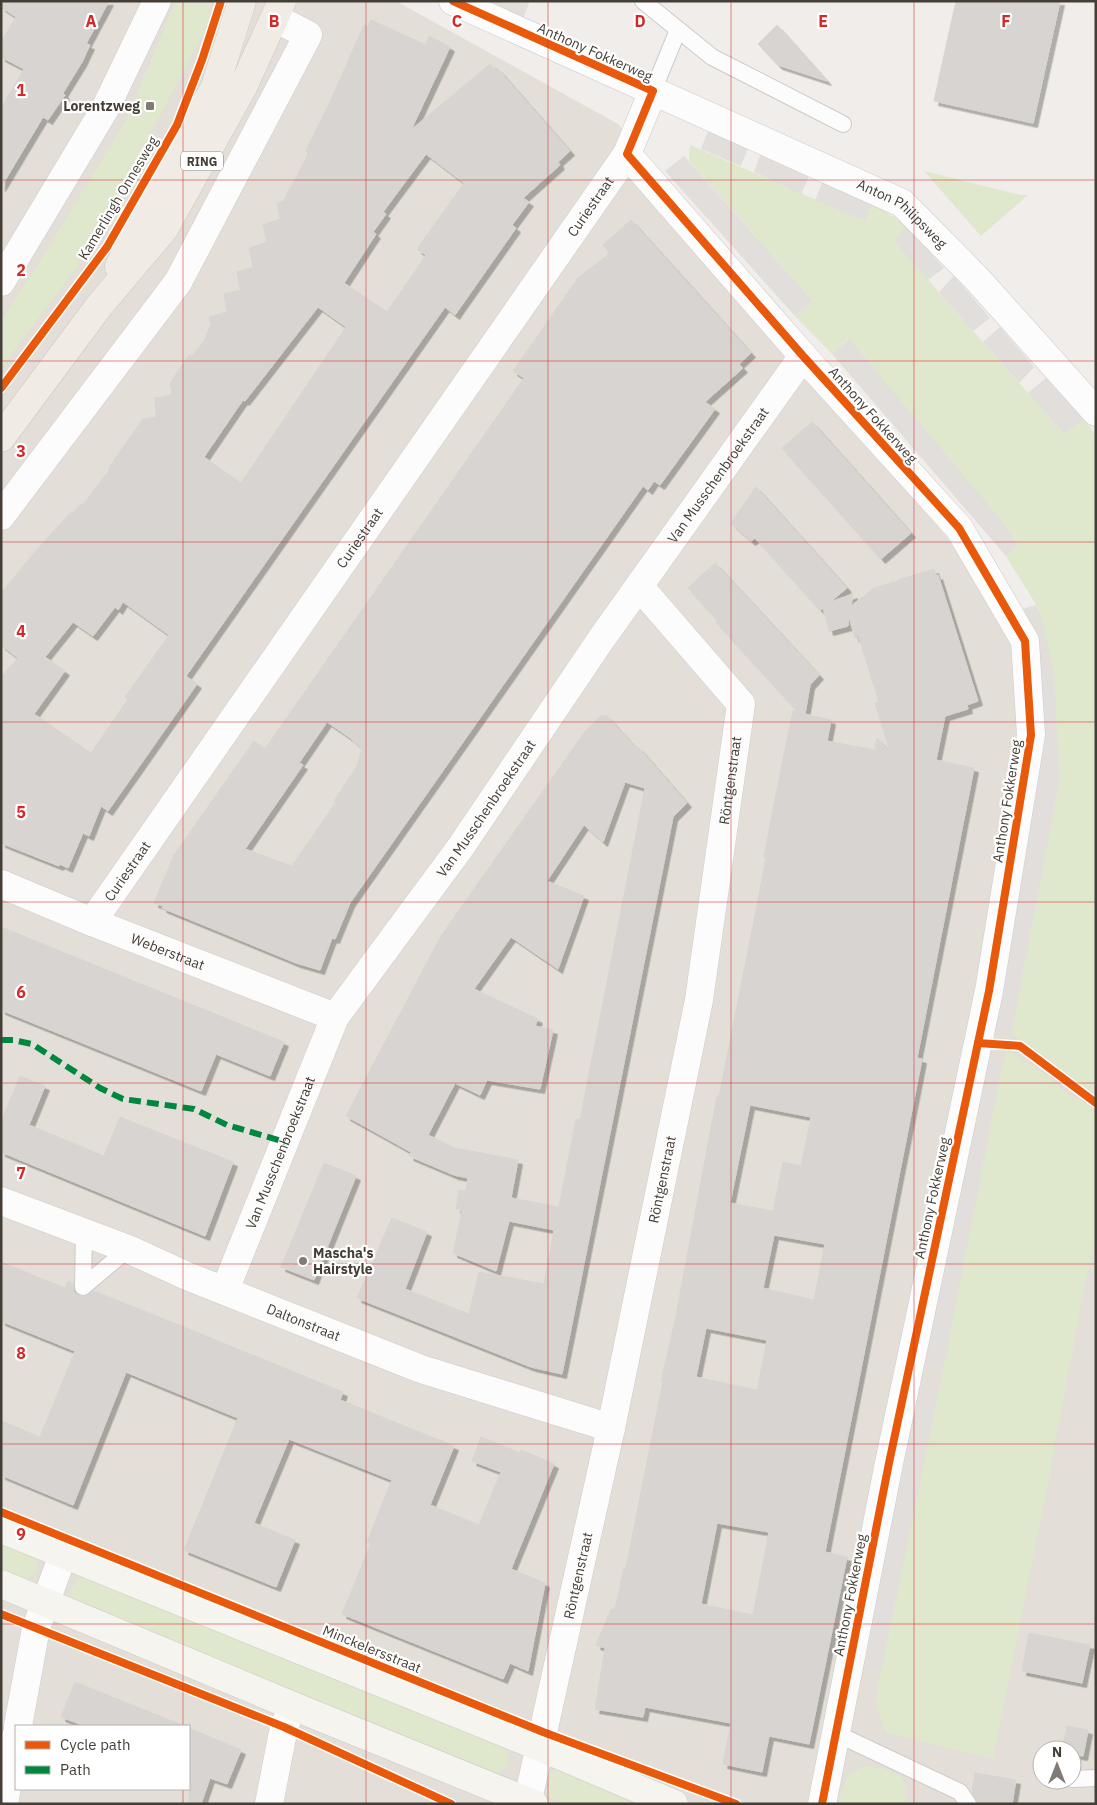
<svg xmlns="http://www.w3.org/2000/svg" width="1097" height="1805" font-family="'IBM Plex Sans',sans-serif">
	<defs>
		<filter id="shadow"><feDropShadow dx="4.5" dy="4.5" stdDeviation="0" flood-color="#0004"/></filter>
	</defs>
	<rect width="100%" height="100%" fill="#f0edea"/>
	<path fill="#e3dfd8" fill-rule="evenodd" d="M 1,1 L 396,1 L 618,124 L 767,331 L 946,536 L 1007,630 L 1096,601 L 1096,1804 L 1,1804 ZM 16,1726 L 189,1726 L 189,1789 L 16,1789 ZM 1042,1750 L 1072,1750 L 1072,1780 L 1042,1780 Z"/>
	<g fill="#dfe7cd">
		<path d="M 176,1 L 212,1 L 207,26 L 89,251 L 1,368 L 1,321 L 45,253 L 125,122 Z"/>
		<path d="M 690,145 L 865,221 L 872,202 L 907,226 L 894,241 L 1063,433 L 1083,419 L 1096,435 L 1096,1093 C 1075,1084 1059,1067 1041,1054 C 1031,1047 1021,1040 1011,1034 L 1059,782 L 1054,673 L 1040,611 L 1006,556 L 1017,543 L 848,339 L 832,354 L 795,316 L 812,300 L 689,161 Z"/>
		<path d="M 924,171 L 1020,195 L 1028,195 L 981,236 Z"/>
		<path d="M 1007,1051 L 1035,1067 L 1064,1091 L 1096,1110 L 1096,1238 L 1086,1279 L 1046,1493 L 993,1759 L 886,1733 L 875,1701 L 943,1369 L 1002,1066 Z"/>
		<path d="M 1,1540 L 36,1555 L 38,1570 C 24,1585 18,1579 1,1573 Z"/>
		<path d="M 87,1576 L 507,1746 C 509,1759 508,1768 497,1776 L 69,1604 L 68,1595 L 77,1580 Z"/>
		<path d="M 558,1766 L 650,1804 L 566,1804 L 547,1796 L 550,1774 Z"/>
		<path d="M 866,1766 L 883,1768 L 902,1777 L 906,1786 L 905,1804 L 837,1804 L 849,1774 Z"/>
	</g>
	<g fill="#e1dedb">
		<path d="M 487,1 L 530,1 L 523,18 Z"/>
		<path d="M 709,129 L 748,148 L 741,166 L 701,149 Z"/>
		<path d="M 761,153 L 810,174 L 801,194 L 754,172 Z"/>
		<path d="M 684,156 L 812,300 L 795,316 L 665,171 Z"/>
		<path d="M 823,181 L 872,202 L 865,221 L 815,200 Z"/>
		<path d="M 907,226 L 944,268 L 928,280 L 894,241 Z"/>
		<path d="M 954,276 L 990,318 L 973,331 L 939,292 Z"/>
		<path d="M 1000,327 L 1034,367 L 1019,383 L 983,342 Z"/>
		<path d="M 849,339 L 998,517 L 1017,544 L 1006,556 L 832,354 Z"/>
		<path d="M 1046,378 L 1083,419 L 1064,434 L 1028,393 Z"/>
		<path d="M 1036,605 L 1040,612 L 1054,673 L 1059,782 L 1011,1034 L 988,1028 L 1030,797 L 1015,611 Z"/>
		<path d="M 979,1061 L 1002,1066 L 943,1369 L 921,1364 Z"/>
		<path d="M 913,1393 L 937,1397 L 881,1672 L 859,1665 Z"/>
	</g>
	<g fill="#d8d4d1" stroke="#d8d4d0" fill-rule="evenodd" filter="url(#shadow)">
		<path d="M 1,1 L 109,1 L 86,44 L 90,45 L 82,62 L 63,93 L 65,95 L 48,120 L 43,117 L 1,187 L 1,108 L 24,69 L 1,57 L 1,42 L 16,17 L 1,7 Z"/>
		<path d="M 956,1 L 1060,1 L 1033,123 L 934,101 Z"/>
		<path d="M 371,20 L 426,45 L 429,36 L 450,47 L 411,130 L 490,64 L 495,70 L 497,68 L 570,151 L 558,162 L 560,165 L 523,198 L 529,202 L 512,225 L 516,228 L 455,315 L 445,307 L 186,676 L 197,684 L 108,811 L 101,806 L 89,836 L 83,833 L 68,868 L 60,864 L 59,866 L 1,843 L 1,677 L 18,658 L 1,645 L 1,593 L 34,553 L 70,513 L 73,513 L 81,504 L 83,505 L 109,470 L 109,467 L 143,419 L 156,417 L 155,398 L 172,395 L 170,383 L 189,355 L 193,355 L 204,341 L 211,324 L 209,317 L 227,312 L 224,294 L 240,290 L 237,272 L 253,267 L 249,248 L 267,242 L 263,225 L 280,219 L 277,203 L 283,201 L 297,176 L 308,154 L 306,150 L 329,104 L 364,25 L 368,26 ZM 426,154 L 464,183 L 417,249 L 426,255 L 387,312 L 344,283 L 376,234 L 373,232 L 386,214 L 383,212 ZM 318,307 L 346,327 L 241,483 L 204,457 L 243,400 L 245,401 ZM 123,602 L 169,635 L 125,697 L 128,699 L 91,753 L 34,714 L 65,671 L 45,657 L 73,622 L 93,636 L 115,607 L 118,610 Z"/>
		<path d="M 777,25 L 827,81 L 778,65 L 758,44 Z"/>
		<path d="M 631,220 L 751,353 L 739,364 L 743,368 L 705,402 L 715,409 L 660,485 L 654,481 L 648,490 L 643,486 L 350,903 L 335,939 L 332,938 L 320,970 L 296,963 L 162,908 L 163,906 L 154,903 L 174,855 L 254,741 L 265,749 L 524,378 L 513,371 L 578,278 L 610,253 L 603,245 ZM 327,722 L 349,737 L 362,749 L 357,766 L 334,801 L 336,802 L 292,866 L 245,849 L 303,765 L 299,763 Z"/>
		<path d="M 812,422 L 911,533 L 881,559 L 782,448 Z"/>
		<path d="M 756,487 L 847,588 L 830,602 L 853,594 L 851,606 L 874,588 L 893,582 L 895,583 L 898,580 L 934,569 L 936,576 L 938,575 L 978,701 L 967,705 L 968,709 L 945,716 L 936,760 L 974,768 L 917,1058 L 922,1059 L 825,1552 L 847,1557 L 809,1744 L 769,1736 L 762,1772 L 723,1764 L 731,1723 L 645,1707 L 643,1717 L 595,1709 L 605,1648 L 596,1645 L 611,1609 L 615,1609 L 624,1568 L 626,1568 L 663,1381 L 661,1381 L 675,1321 L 717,1096 L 719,1097 L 758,900 L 766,857 L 764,857 L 777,789 L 793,711 L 798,712 L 716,622 L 718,621 L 688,588 L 715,563 L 819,675 L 810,685 L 805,714 L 831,720 L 827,741 L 875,750 L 877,738 L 890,752 L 875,703 L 879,702 L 858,635 L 855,638 L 849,617 L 848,626 L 829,631 L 823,608 L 820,610 L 755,538 L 751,541 L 731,523 ZM 750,1105 L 811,1117 L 801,1166 L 783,1162 L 773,1211 L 730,1203 ZM 774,1235 L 825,1244 L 814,1300 L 763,1288 ZM 706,1328 L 767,1340 L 757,1390 L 696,1377 ZM 717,1523 L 769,1532 L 753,1615 L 701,1604 Z"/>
		<path d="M 602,715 L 604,717 L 606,715 L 636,748 L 638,747 L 687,803 L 673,817 L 562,1374 L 531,1367 L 357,1298 L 392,1218 L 427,1232 L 405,1289 L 469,1314 L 479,1272 L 544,1284 L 554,1230 L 509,1221 L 496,1271 L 453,1253 L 462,1210 L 456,1209 L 459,1190 L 466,1191 L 468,1178 L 454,1175 L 409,1156 L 411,1152 L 346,1116 L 441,936 L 586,730 ZM 625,782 L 645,788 L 580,1120 L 576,1119 L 559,1207 L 511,1198 L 518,1160 L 455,1148 L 428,1135 L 455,1083 L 480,1095 L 487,1080 L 540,1089 L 553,1030 L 535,1026 L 538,1019 L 474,989 L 511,937 L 558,969 L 584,896 L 547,881 L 584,825 L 603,842 Z"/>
		<path d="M 1,927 L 284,1042 L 270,1076 L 216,1054 L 201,1091 L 1,1010 Z"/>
		<path d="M 20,1076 L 45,1086 L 29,1125 L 104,1156 L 120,1117 L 233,1162 L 205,1236 L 1,1152 L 1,1122 Z"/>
		<path d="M 324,1163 L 356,1176 L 314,1280 L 281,1267 Z"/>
		<path d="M 1,1262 L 65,1288 L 68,1281 L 73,1283 L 74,1292 L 79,1296 L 85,1297 L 94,1291 L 169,1321 L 343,1392 L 340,1400 L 454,1446 L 430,1505 L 479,1525 L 501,1472 L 472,1461 L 481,1437 L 520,1453 L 521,1450 L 554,1464 L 511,1569 L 545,1583 L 528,1671 L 510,1663 L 503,1679 L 342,1614 L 371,1543 L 367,1542 L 392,1480 L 289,1439 L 254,1523 L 295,1540 L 276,1587 L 184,1550 L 238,1418 L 126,1372 L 73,1505 L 1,1475 L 1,1421 L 40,1437 L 75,1351 L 1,1321 Z"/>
		<path d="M 1029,1633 L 1090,1645 L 1082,1683 L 1022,1671 Z"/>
		<path d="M 75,1682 L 182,1725 L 182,1726 L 85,1726 L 61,1717 Z"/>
		<path d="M 1067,1726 L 1088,1730 L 1083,1756 L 1072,1754 L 1072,1750 L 1062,1750 Z"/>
		<path d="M 189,1728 L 241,1750 L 227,1784 L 210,1778 L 201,1804 L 189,1804 Z"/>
		<path d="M 975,1773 L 1016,1780 L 1012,1804 L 978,1804 L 972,1792 Z"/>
	</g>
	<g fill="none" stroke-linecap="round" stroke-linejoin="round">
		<defs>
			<g id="service">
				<path d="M 643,1 L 712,57 L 843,124"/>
				<path d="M 653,91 L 678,30"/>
				<path d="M 84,1232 L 83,1287 L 128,1249"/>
				<path d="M 835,1733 L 960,1792 L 968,1804"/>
				<path d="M 1072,1779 L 1096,1778"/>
			</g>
			<g id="minor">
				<path d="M 453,1 L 653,91 L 627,154 L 803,356 L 959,528 L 1025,641 L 1031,735 L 989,991 L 889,1463 L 822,1804"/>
				<path id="s1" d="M 653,91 L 902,203 L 978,280 L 1096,412"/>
				<path d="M 1,282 L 106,107 L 157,1"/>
				<path d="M 1,516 L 178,282 L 308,35 L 275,18"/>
				<path id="s2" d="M 1,884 L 92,922 L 335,1017"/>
				<path id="s3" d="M 92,922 L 627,154"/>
				<path id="s4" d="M 1,1201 L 128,1249 L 187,1276 L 421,1369 L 611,1428"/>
				<path id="s5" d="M 225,1290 L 335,1017 L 460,848 L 602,638 L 803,356"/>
				<path d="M 18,1726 L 36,1628 L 63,1555"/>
				<path d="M 4,1804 L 16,1736"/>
				<path d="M 269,1804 L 284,1727 L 293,1706"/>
				<path id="s6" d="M 527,1804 L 611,1428 L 699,1000 L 741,704 L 639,586"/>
			</g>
			<g id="secondary">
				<path d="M 1,1529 L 540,1747 L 674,1804"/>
				<path d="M 1,1584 L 293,1706 L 534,1804"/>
			</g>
			<g id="primary">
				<path d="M 119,267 L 141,220 L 215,87 L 242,1"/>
				<path d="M 1,438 L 99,306 L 164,229 L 243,87 L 282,1"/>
			</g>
		</defs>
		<use href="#service" stroke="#cdcbc8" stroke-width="18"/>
		<use href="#minor" stroke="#cdcbc8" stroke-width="29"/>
		<use href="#secondary" stroke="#cec9c2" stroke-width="29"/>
		<use href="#primary" stroke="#d0c8ba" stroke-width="29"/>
		<use href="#service" stroke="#fdfcfc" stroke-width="16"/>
		<use href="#minor" stroke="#fdfcfc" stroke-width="28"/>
		<use href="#secondary" stroke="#f6f4ef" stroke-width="28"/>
		<use href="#primary" stroke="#f0ece5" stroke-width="28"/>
		<path stroke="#00873e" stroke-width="6" stroke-dasharray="12 6" stroke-linecap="butt" d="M 1,1040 L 13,1040 L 32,1044 L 100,1088 L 123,1099 L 194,1109 L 227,1125 L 285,1142"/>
		<defs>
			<g id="cycleway">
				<path d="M 453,1 L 653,91 L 627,154 L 803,356 L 959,528 L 1025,641 L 1031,735 L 989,991 L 889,1463 L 822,1804"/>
				<path d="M 1,388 L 107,247 L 177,125 L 202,60 L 221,1"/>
				<path d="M 978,1043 L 1020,1046 L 1096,1103"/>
				<path d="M 1,1512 L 543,1732 L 736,1804"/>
				<path d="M 1,1614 L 284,1727 L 451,1804"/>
			</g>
		</defs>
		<use href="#cycleway" stroke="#fff" stroke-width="11"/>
		<use href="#cycleway" stroke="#e8590c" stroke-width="8"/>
	</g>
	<path fill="none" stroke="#d62828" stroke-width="1" stroke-opacity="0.55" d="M 183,1 L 183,1726M 366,1 L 366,1804M 548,1 L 548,1804M 731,1 L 731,1804M 914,1 L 914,1804M 1,180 L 1096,180M 1,361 L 1096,361M 1,542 L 1096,542M 1,722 L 1096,722M 1,902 L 1096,902M 1,1083 L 1096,1083M 1,1264 L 1096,1264M 1,1444 L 1096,1444M 1,1624 L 1096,1624M 183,1789 L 183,1804"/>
	<g fill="#817b76" stroke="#fff" stroke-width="2">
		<rect x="145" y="101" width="10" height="10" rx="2.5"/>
		<circle cx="303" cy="1261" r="5"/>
	</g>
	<g text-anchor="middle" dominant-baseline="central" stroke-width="4.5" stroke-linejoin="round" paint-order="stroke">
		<rect fill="#fff" stroke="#7d7873" stroke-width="1" x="181" y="151.5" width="42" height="19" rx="4"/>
		<g font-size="12" font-weight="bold" fill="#453e37">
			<text x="202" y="161">RING</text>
		</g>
		<g font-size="14" fill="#453e37" stroke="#fff">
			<text transform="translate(595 52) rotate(24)">Anthony Fokkerweg</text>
			<text transform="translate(118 198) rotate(-59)">Kamerlingh Onnesweg</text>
			<text stroke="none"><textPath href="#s3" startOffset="872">Curiestraat</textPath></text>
			<text stroke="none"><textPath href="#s1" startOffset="279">Anton Philipsweg</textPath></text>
			<text transform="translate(873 415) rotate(48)">Anthony Fokkerweg</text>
			<text stroke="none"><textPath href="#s5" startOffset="958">Van Musschenbroekstraat</textPath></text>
			<text stroke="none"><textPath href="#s3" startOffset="468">Curiestraat</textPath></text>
			<text stroke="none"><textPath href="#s6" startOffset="1044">Röntgenstraat</textPath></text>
			<text transform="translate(1007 801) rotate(-81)">Anthony Fokkerweg</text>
			<text stroke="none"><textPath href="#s5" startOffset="552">Van Musschenbroekstraat</textPath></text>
			<text stroke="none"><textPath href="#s3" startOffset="62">Curiestraat</textPath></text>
			<text stroke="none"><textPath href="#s2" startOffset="180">Weberstraat</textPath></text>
			<text stroke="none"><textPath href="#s5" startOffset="148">Van Musschenbroekstraat</textPath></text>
			<text stroke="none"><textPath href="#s6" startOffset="639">Röntgenstraat</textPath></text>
			<text transform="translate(932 1198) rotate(-78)">Anthony Fokkerweg</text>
			<text stroke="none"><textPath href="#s4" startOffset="326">Daltonstraat</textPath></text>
			<text stroke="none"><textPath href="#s6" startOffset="234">Röntgenstraat</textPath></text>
			<text transform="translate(850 1595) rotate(-79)">Anthony Fokkerweg</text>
			<text transform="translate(372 1649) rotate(22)">Minckelersstraat</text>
		</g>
		<g font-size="14" font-weight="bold" fill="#453e37" stroke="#fff" text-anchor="end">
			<text x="140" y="106">Lorentzweg</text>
			<text x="313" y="1253" text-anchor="start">Mascha's<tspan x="313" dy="16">Hairstyle</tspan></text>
		</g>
	</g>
	<g font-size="16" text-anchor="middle" font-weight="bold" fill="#d62828" stroke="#fff" stroke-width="4.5" stroke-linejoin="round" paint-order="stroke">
		<text x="91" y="27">A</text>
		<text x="274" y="27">B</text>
		<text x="457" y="27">C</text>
		<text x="640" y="27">D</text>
		<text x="823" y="27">E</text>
		<text x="1006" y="27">F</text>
		<text x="21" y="96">1</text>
		<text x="21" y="276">2</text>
		<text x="21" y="457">3</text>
		<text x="21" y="637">4</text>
		<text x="21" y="818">5</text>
		<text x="21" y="998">6</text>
		<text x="21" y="1179">7</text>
		<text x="21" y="1359">8</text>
		<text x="21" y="1540">9</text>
	</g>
	<rect width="1097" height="1805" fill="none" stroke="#453e37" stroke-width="5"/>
	<rect x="15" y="1725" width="175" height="65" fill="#ffffff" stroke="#b5b2af"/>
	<rect x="25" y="1741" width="25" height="8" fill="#e8590c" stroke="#b5b2af"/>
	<text x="60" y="1750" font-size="15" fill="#453e37">Cycle path</text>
	<rect x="25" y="1766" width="25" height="8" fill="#00873e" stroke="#b5b2af"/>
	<text x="60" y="1775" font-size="15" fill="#453e37">Path</text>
	<g transform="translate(1057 1765)"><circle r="24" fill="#ffffff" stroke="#b5b2af"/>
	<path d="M0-4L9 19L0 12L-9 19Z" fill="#817b76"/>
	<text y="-8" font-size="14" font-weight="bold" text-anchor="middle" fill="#453e37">N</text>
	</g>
</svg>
